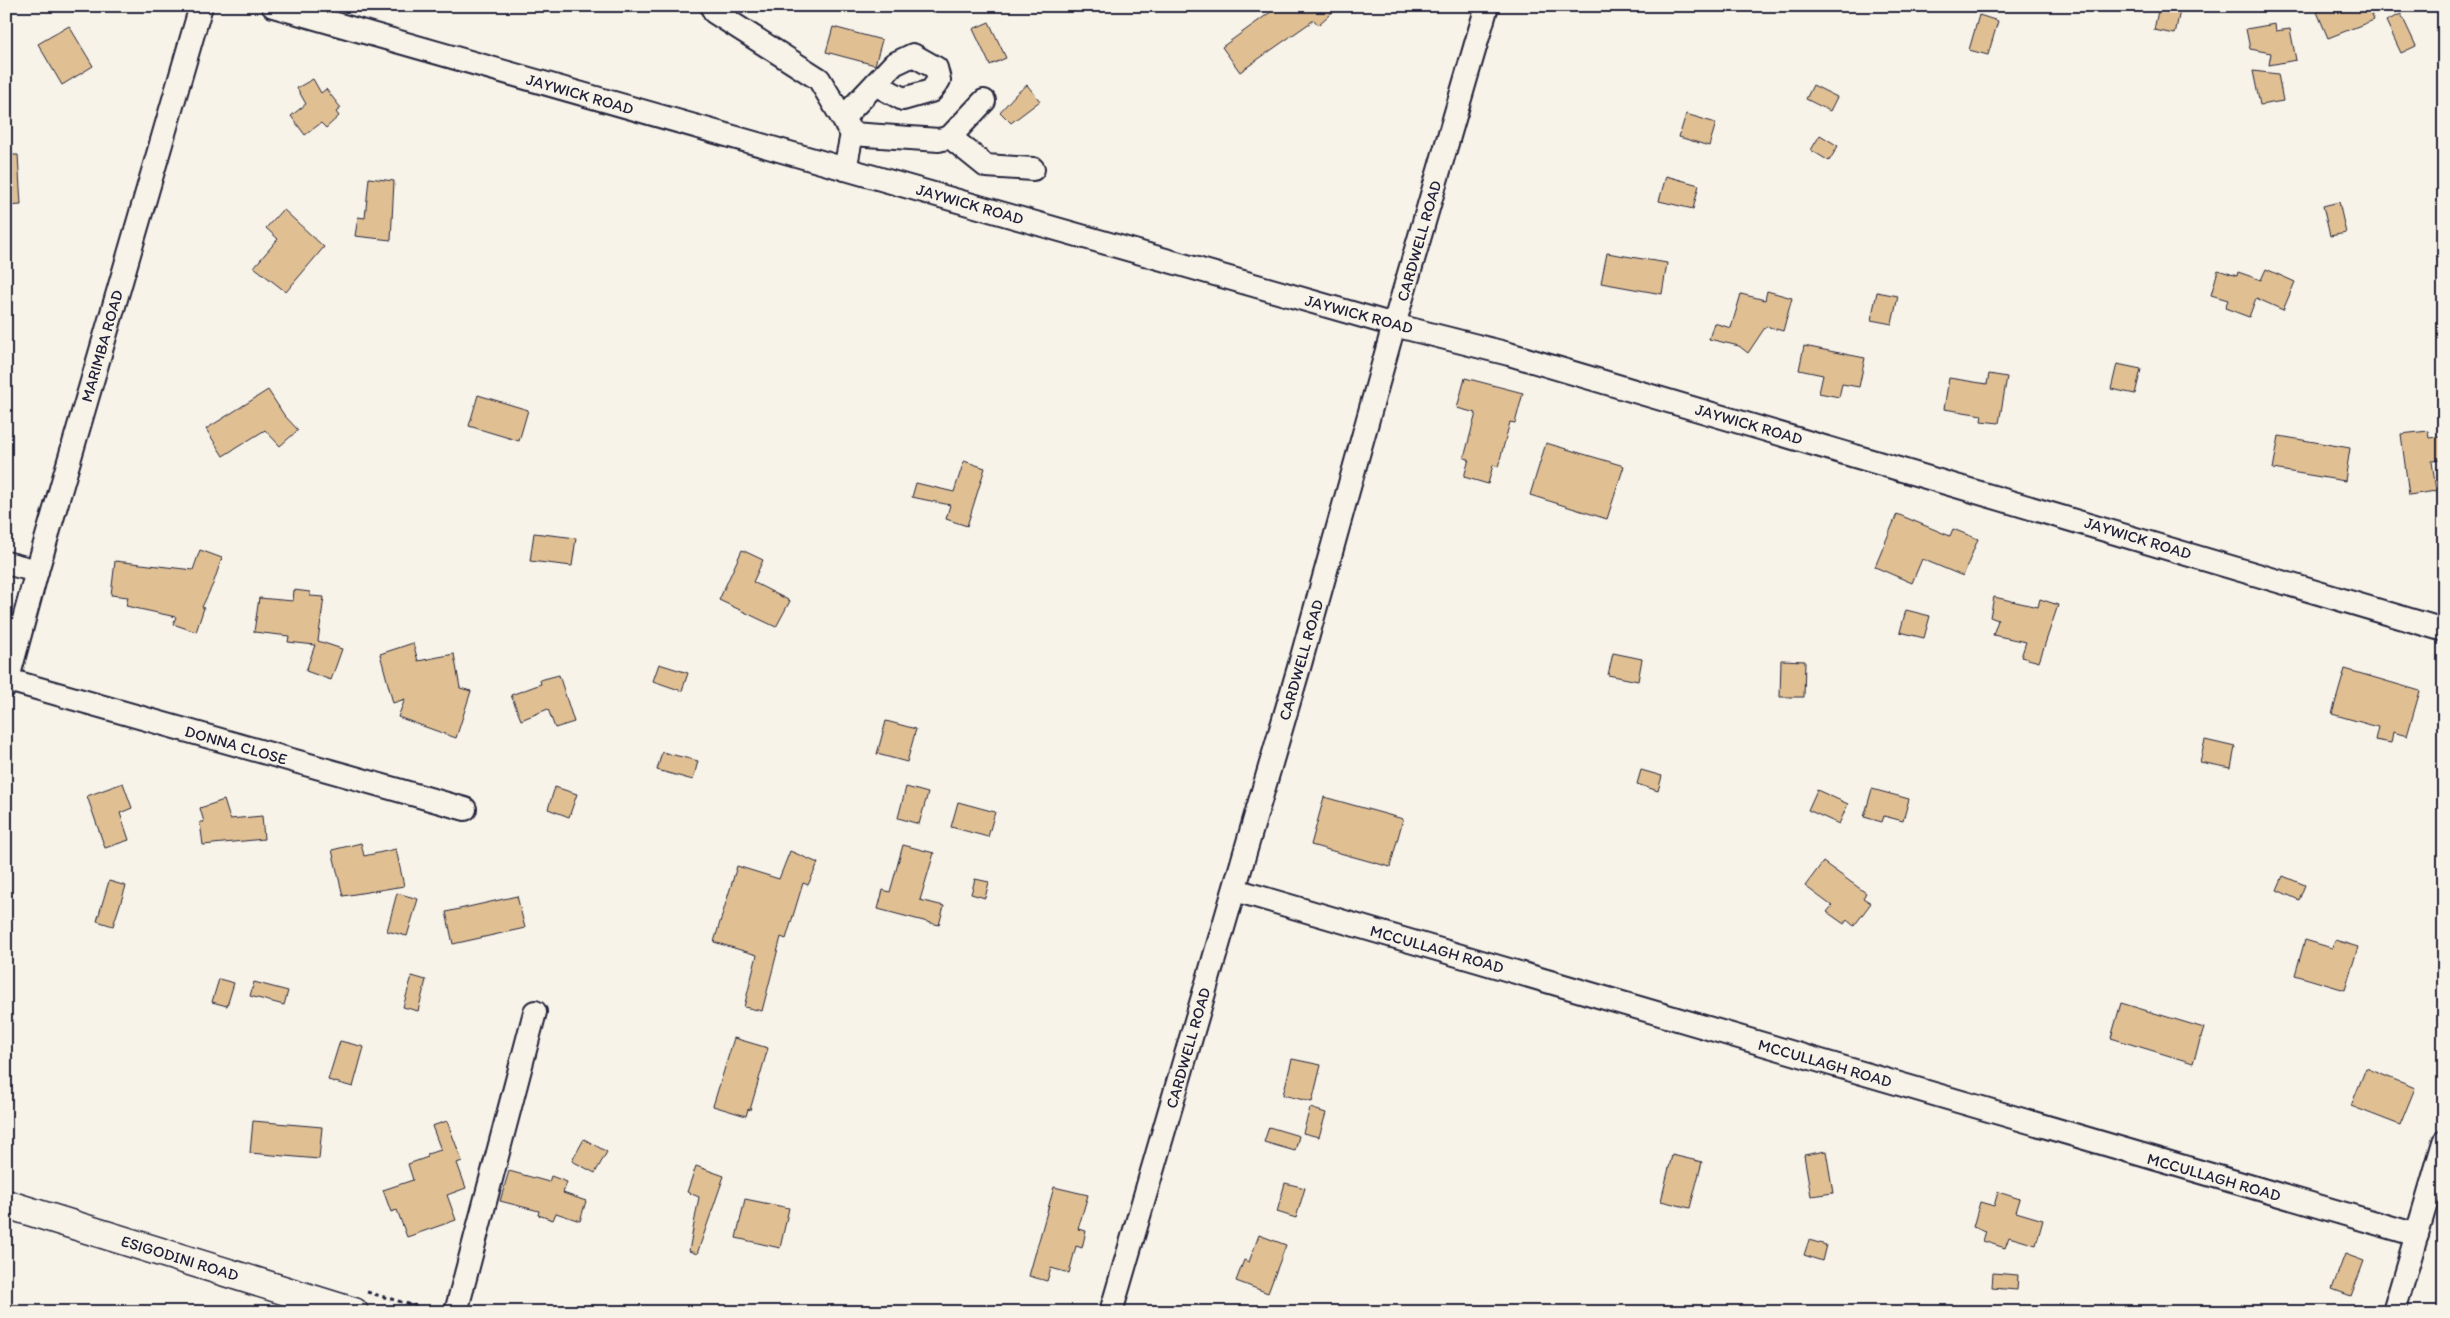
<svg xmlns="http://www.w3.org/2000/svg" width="2450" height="1318" font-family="Itim,sans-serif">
	<rect width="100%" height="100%" fill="#f7f3e8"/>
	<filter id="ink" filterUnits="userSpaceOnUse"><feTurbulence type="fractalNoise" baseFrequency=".02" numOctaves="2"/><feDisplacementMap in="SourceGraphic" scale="10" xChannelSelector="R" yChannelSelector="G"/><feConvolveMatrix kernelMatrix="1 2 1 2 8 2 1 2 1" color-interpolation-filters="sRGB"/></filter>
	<g filter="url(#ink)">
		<g fill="#e0c093" stroke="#22223b">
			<path d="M 1279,6 L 1339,6 L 1318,25 L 1314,20 L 1240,72 L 1222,47 Z"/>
			<path d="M 2159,6 L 2181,6 L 2175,34 L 2154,30 Z"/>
			<path d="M 2333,6 L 2368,6 L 2374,20 L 2328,38 L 2317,12 Z"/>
			<path d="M 2401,14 L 2416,46 L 2401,53 L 2386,21 Z"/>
			<path d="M 1979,15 L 1998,21 L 1988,55 L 1969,50 Z"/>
			<path d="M 989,22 L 1006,58 L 990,65 L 973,29 Z"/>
			<path d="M 2275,24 L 2276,31 L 2290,29 L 2296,60 L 2269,65 L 2271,53 L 2250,49 L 2246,29 Z"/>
			<path d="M 69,26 L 93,66 L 62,85 L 38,44 Z"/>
			<path d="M 833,27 L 882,40 L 875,65 L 826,52 Z"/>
			<path d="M 2253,71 L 2278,74 L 2283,101 L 2260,105 Z"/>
			<path d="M 313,79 L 321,93 L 326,89 L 341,108 L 336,112 L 339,116 L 326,128 L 321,123 L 305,135 L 291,116 L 306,104 L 297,88 Z"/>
			<path d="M 1027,85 L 1040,101 L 1011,123 L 1000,112 L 1016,94 Z"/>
			<path d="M 1813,85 L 1837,97 L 1830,111 L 1806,99 Z"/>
			<path d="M 1686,114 L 1716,123 L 1709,146 L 1679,137 Z"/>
			<path d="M 1820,135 L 1838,146 L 1829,161 L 1811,150 Z"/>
			<path d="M 6,155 L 18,155 L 21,205 L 6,206 Z"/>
			<path d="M 1666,176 L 1699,185 L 1693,209 L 1659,201 Z"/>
			<path d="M 369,178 L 394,181 L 391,240 L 355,236 L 358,217 L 365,218 Z"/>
			<path d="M 2339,202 L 2346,233 L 2330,236 L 2323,206 Z"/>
			<path d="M 283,209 L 324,247 L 286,292 L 254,267 L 278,239 L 266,228 Z"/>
			<path d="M 1607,253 L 1667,263 L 1662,294 L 1601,283 Z"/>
			<path d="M 2266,269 L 2295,282 L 2283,310 L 2256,298 L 2249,317 L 2225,308 L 2228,300 L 2211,295 L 2218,270 L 2237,276 L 2238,272 L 2261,280 Z"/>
			<path d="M 1767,291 L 1792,298 L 1783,331 L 1766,326 L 1748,353 L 1739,346 L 1709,339 L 1714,323 L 1731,328 L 1741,294 L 1765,300 Z"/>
			<path d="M 1877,292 L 1898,296 L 1892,324 L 1871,320 Z"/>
			<path d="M 1804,346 L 1865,358 L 1859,387 L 1842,384 L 1839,397 L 1819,393 L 1823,375 L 1799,370 Z"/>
			<path d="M 2117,364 L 2141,369 L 2135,394 L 2111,389 Z"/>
			<path d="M 1989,374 L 2007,377 L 1999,423 L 1981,421 L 1982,415 L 1944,409 L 1949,378 L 1987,384 Z"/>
			<path d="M 1465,378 L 1523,393 L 1515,423 L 1510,422 L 1498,467 L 1493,465 L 1488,484 L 1464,477 L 1469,459 L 1464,458 L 1476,413 L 1457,408 Z"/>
			<path d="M 268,390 L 284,415 L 298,430 L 280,446 L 265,430 L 223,456 L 206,429 Z"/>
			<path d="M 478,395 L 528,410 L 519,441 L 469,426 Z"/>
			<path d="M 2428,431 L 2429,438 L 2444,436 L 2444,460 L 2432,461 L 2436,491 L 2409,495 L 2401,434 Z"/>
			<path d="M 2279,436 L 2350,448 L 2345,481 L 2273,469 Z"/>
			<path d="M 1546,443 L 1624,466 L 1607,519 L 1530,495 Z"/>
			<path d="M 964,461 L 985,468 L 967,526 L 946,519 L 950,505 L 912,497 L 916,483 L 954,492 Z"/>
			<path d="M 1897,514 L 1950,536 L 1953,529 L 1978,539 L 1963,576 L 1922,559 L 1912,583 L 1875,567 Z"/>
			<path d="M 534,533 L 576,538 L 572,566 L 530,561 Z"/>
			<path d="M 200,550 L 222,558 L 213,584 L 202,607 L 204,608 L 196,632 L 173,624 L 176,617 L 126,606 L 128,597 L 111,595 L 115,561 L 193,570 Z"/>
			<path d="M 742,550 L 763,560 L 753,582 L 790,601 L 776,627 L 719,600 Z"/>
			<path d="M 294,590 L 310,592 L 310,596 L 324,597 L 318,641 L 342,649 L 331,680 L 306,671 L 315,645 L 288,642 L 289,636 L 254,632 L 259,598 L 293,601 Z"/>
			<path d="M 1994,597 L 2038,607 L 2040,599 L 2058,605 L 2039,662 L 2021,657 L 2026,642 L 1993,635 L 1998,620 L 1990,617 Z"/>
			<path d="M 1906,610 L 1930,616 L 1924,638 L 1900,632 Z"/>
			<path d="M 413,643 L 418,661 L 454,654 L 460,688 L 471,691 L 456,738 L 398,717 L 405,699 L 393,703 L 380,654 Z"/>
			<path d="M 1613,653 L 1642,659 L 1638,681 L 1608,675 Z"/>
			<path d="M 1781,660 L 1805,661 L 1804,697 L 1780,697 Z"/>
			<path d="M 659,664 L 688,673 L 682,691 L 653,681 Z"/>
			<path d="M 2345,669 L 2420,691 L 2407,736 L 2393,732 L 2391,743 L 2375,740 L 2378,727 L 2332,714 Z"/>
			<path d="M 559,675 L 574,722 L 555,728 L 548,709 L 521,720 L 511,695 L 541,684 L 540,680 Z"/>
			<path d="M 886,721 L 916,729 L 907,762 L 877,754 Z"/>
			<path d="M 2205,740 L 2235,747 L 2231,768 L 2200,762 Z"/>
			<path d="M 662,752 L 698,761 L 693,780 L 657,770 Z"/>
			<path d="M 1641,770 L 1662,776 L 1658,791 L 1637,784 Z"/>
			<path d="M 123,783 L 132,808 L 120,813 L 129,840 L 105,848 L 87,796 Z"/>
			<path d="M 555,787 L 577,794 L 569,817 L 548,809 Z"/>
			<path d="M 906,787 L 928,793 L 919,824 L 898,818 Z"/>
			<path d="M 1872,789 L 1909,799 L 1903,821 L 1884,816 L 1882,822 L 1864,817 Z"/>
			<path d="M 1817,790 L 1848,804 L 1839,824 L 1808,810 Z"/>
			<path d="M 1324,797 L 1403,819 L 1390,867 L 1311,845 Z"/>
			<path d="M 224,800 L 230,819 L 262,816 L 264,839 L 203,845 L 200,822 L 204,822 L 200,808 Z"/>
			<path d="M 958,802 L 995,812 L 988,837 L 951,827 Z"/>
			<path d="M 361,843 L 364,856 L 396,849 L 404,886 L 343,896 L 332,850 Z"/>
			<path d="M 903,845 L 934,853 L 920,900 L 944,906 L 939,925 L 878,909 L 883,890 L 890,892 Z"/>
			<path d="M 790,851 L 818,863 L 808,885 L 803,883 L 786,939 L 781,937 L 762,1011 L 744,1007 L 757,955 L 714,942 L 737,866 L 779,879 Z"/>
			<path d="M 1823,862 L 1866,893 L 1863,898 L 1871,903 L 1854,926 L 1847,920 L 1844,924 L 1827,912 L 1832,906 L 1805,886 Z"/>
			<path d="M 2283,876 L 2305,885 L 2299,900 L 2277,890 Z"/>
			<path d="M 975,879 L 989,882 L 985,898 L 971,894 Z"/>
			<path d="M 109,881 L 126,886 L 113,926 L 97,921 Z"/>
			<path d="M 397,893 L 418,899 L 407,936 L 387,931 Z"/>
			<path d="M 517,896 L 525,928 L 453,944 L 446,912 Z"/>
			<path d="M 2305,940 L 2332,948 L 2335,940 L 2358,947 L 2345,990 L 2295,975 Z"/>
			<path d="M 412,976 L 426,980 L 418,1011 L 403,1007 Z"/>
			<path d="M 219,979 L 234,983 L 227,1006 L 212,1002 Z"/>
			<path d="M 254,982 L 288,991 L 284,1005 L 250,996 Z"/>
			<path d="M 2121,1003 L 2204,1028 L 2193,1063 L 2111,1038 Z"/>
			<path d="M 734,1038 L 768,1048 L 750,1110 L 748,1109 L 746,1116 L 713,1106 Z"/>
			<path d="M 340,1041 L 364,1047 L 353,1087 L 328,1080 Z"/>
			<path d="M 1292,1059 L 1321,1065 L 1312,1102 L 1283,1095 Z"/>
			<path d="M 2366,1068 L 2415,1088 L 2400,1125 L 2351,1106 Z"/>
			<path d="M 1310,1108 L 1326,1113 L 1319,1137 L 1303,1133 Z"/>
			<path d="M 253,1121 L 322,1127 L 319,1159 L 250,1153 Z"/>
			<path d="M 447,1121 L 462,1161 L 457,1163 L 466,1188 L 447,1195 L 456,1220 L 407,1237 L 397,1210 L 391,1212 L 383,1190 L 413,1180 L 408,1164 L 428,1157 L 427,1154 L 441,1150 L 432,1126 Z"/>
			<path d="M 1269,1127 L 1299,1136 L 1295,1151 L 1264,1142 Z"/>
			<path d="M 584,1139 L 607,1152 L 595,1173 L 572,1161 Z"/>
			<path d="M 1826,1151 L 1833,1193 L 1811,1196 L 1804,1155 Z"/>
			<path d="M 1672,1155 L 1702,1162 L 1690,1208 L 1661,1201 Z"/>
			<path d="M 696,1166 L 724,1176 L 697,1254 L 689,1251 L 699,1197 L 687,1192 Z"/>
			<path d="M 509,1171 L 549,1182 L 551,1176 L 567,1182 L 563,1193 L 586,1201 L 580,1221 L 556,1213 L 553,1220 L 538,1215 L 539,1211 L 500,1201 Z"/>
			<path d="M 1285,1183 L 1305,1188 L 1296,1218 L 1277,1212 Z"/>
			<path d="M 1054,1187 L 1088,1195 L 1078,1229 L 1086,1231 L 1082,1248 L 1076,1246 L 1069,1273 L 1051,1268 L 1047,1281 L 1029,1276 Z"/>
			<path d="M 1998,1192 L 2020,1199 L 2016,1212 L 2043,1220 L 2036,1245 L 2009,1237 L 2005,1248 L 1983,1241 L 1986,1231 L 1973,1227 L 1980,1202 L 1994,1206 Z"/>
			<path d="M 745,1199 L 789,1208 L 780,1248 L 736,1238 Z"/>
			<path d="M 1259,1235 L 1286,1245 L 1268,1293 L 1236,1281 L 1244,1260 L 1249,1262 Z"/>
			<path d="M 1809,1240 L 1826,1245 L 1822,1261 L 1804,1255 Z"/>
			<path d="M 2345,1254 L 2364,1261 L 2351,1296 L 2332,1289 Z"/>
			<path d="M 1993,1273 L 2018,1275 L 2017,1290 L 1992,1288 Z"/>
		</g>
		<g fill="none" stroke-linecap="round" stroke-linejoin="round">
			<defs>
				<g id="minor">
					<path d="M 273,6 L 1394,325 L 1509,354 L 2444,630"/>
					<path d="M 712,6 L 714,12 L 819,79 L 852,134 L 845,169"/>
					<path d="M 844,117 L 894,64 L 913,55 L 936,68 L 939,80 L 931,91 L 903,99 L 875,84"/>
					<path d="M 852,134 L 939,140 L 950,137 L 984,101"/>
					<path d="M 950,137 L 986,166 L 1033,169"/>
					<path d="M 6,563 L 37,571"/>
					<path d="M 8,680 L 465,809"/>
					<path d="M 6,686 L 37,571 L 201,6"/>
					<path d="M 1235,890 L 2417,1235"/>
					<path d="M 456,1312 L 535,1012"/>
					<path d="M 1111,1312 L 1300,664 L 1394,325 L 1487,6"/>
					<path d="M 2394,1312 L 2444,1142"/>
				</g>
				<path id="major" d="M 6,1204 L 354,1312"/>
			</defs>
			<use href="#minor" stroke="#22223b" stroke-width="26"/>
			<use href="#major" stroke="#22223b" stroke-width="31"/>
			<path stroke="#22223b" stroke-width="3" stroke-dasharray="4 4" stroke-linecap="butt" d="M 367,1292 L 436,1312"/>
			<use href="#minor" stroke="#f7f3e8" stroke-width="22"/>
			<use href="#major" stroke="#f7f3e8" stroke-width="28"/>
		</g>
	</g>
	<g text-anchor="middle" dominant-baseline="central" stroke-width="4" stroke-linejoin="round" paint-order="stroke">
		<g font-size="16" fill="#22223b" stroke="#f7f3e8">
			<text transform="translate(580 94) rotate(16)">JAYWICK ROAD</text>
			<text transform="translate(970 204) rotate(16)">JAYWICK ROAD</text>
			<text transform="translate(1419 241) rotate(-74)">CARDWELL ROAD</text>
			<text transform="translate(1359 314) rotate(15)">JAYWICK ROAD</text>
			<text transform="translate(102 346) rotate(-74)">MARIMBA ROAD</text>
			<text transform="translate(1749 424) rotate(16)">JAYWICK ROAD</text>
			<text transform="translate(2138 538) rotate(17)">JAYWICK ROAD</text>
			<text transform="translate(1301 660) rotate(-74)">CARDWELL ROAD</text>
			<text transform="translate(236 745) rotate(16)">DONNA CLOSE</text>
			<text transform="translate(1437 949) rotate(16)">MCCULLAGH ROAD</text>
			<text transform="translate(1188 1048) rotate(-74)">CARDWELL ROAD</text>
			<text transform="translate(1825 1063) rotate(16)">MCCULLAGH ROAD</text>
			<text transform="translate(2214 1177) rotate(16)">MCCULLAGH ROAD</text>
			<text transform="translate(180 1258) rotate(17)">ESIGODINI ROAD</text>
		</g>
	</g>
	<rect width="2450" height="1318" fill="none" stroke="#f7f3e8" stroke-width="25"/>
	<rect x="12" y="12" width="2425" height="1293" fill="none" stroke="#22223b" stroke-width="2" filter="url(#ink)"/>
</svg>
